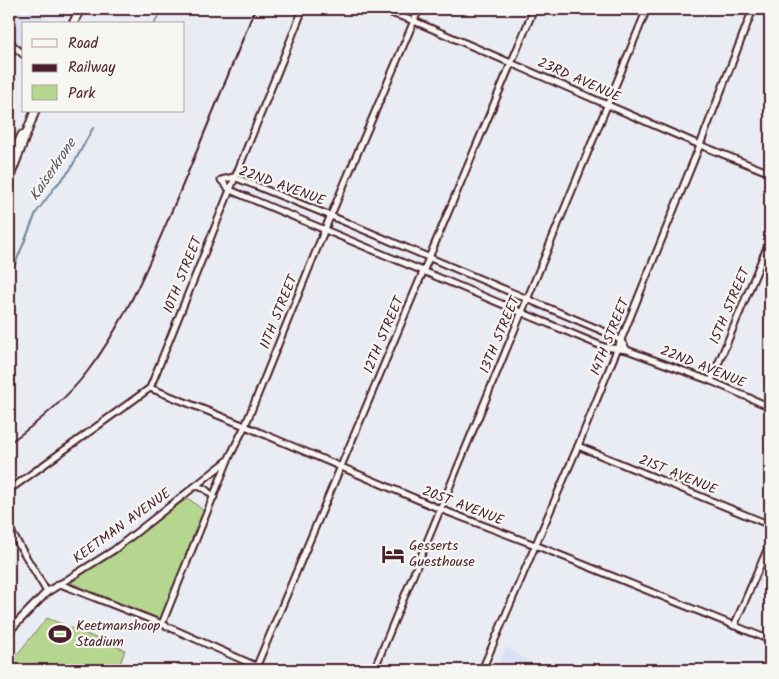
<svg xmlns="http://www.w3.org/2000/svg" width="779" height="679" font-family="Kalam,sans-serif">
	<rect width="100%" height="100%" fill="#eaecf3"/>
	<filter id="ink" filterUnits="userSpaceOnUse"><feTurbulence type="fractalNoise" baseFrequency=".02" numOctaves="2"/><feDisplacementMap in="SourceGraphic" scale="10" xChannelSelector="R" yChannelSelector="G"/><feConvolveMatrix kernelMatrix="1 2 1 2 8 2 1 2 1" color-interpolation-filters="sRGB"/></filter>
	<g filter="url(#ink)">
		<g fill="#dce0f4">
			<path d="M 9,9 L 51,9 L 42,24 L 24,24 L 24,55 L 9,42 Z"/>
			<path d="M 506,647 L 543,670 L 496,670 Z"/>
		</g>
		<g fill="#b4d68f" stroke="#7f7a5d">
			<path d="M 188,498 L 204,511 L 160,619 L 71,583 Z"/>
			<path d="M 47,618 L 125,650 L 118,670 L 9,670 L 9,664 Z"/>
		</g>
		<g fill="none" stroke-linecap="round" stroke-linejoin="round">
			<g stroke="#6d899a" stroke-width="2">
				<path d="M 154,24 L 162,9"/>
				<path d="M 9,279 L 36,213 L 55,187 L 70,170 L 93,128"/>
			</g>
			<defs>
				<g id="minor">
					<path d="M 379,9 L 414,21 L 700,145 L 770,173"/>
					<path d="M 9,42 L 24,55"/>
					<path d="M 627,350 L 621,341 L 610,334 L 331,216 L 234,177 L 221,180 L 230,190 L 604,347 L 627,350 L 711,381 L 770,407"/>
					<path d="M 711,381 L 770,240"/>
					<path d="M 150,388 L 245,426 L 440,509 L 535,545 L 770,640"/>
					<path d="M 578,446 L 770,525"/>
					<path d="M 197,486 L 205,489 L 214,497"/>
					<path d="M 9,490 L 150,388 L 303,9"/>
					<path d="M 9,528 L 47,592"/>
					<path d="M 60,584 L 162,624 L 265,670"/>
					<path d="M 60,584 L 114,550 L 227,461"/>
					<path d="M 162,624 L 228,460 L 245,426 L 325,229 L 419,9"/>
					<path d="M 734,626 L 770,543"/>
					<path d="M 255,670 L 534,9"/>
					<path d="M 374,670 L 647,9"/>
					<path d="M 482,670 L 578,446 L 700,145 L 753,9"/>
				</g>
				<path id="tertiary" d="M 9,631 L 47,592 L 60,584"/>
				<g id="secondary">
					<path d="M 73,24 L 80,9"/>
					<path d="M 9,164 L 22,135"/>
					<path d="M 9,179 L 35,111"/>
				</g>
			</defs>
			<use href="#minor" stroke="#4a1f2b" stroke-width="9"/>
			<use href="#tertiary" stroke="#4a1f2b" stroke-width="10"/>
			<use href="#secondary" stroke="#4a1f2b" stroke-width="11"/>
			<use href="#minor" stroke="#f6f6f2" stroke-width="5"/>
			<use href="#tertiary" stroke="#f6f6f2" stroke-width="6"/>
			<use href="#secondary" stroke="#f6f6f2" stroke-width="7"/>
			<path stroke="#4a1f2b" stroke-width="2" d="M 9,443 C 36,424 67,398 87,372 C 127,320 150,261 176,201 C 203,137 229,73 255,9"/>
		</g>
	</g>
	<defs>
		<symbol id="hotel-bare" viewBox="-9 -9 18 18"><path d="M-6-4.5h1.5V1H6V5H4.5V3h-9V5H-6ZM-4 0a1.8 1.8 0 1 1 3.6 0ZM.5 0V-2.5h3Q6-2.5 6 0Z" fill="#4a1f2b" stroke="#f6f6f2" stroke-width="2.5" paint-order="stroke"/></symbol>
		<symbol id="stadium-bare" viewBox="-9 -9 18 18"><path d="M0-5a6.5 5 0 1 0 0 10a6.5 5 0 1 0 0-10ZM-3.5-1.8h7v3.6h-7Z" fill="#4a1f2b" stroke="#f6f6f2" stroke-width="2.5" paint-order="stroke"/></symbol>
	</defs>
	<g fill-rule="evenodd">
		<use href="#hotel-bare" x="377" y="538" width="32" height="32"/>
		<use href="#stadium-bare" x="44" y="618" width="32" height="32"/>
	</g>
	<g text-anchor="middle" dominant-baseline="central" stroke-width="4.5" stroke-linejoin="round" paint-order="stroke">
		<g font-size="14" fill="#4a1f2b" stroke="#f6f6f2">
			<text transform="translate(579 80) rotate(24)">23RD AVENUE</text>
			<text transform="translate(282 186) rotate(20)">22ND AVENUE</text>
			<text transform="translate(183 275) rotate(-68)">10TH STREET</text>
			<text transform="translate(730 306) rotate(-67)">15TH STREET</text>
			<text transform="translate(279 312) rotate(-68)">11TH STREET</text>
			<text transform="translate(384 335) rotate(-67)">12TH STREET</text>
			<text transform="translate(500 335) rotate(-67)">13TH STREET</text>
			<text transform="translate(610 337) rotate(-68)">14TH STREET</text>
			<text transform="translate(703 367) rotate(22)">22ND AVENUE</text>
			<text transform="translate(678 475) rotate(22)">21ST AVENUE</text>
			<text transform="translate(463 506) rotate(21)">20ST AVENUE</text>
			<text transform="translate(122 526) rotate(-36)">KEETMAN AVENUE</text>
		</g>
		<g font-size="14" fill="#4a1f2b" stroke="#f6f6f2" text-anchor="start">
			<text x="409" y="546">Gesserts<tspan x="409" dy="16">Guesthouse</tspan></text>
			<text x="76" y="626">Keetmanshoop<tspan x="76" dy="16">Stadium</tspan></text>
		</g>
		<g font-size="15" font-style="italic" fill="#5b5462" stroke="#f6f6f2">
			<text transform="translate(53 170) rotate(-56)">Kaiserkrone</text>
		</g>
	</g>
	<rect width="779" height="679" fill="none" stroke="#f6f6f2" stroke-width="30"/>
	<rect x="15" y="15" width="749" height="649" fill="none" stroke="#4a1f2b" stroke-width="2" filter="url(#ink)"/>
	<rect x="22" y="22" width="162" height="90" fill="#f6f6f2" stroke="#b1a0a2"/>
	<rect x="32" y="39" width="25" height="8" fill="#f6f6f2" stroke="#b1a0a2"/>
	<text x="68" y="48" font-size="15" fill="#4a1f2b">Road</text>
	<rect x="32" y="64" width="25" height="8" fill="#4a1f2b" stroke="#b1a0a2"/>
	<text x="68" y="72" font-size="15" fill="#4a1f2b">Railway</text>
	<rect x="32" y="85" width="25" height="15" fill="#b4d68f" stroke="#b1a0a2"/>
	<text x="68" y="98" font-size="15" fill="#4a1f2b">Park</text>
</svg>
